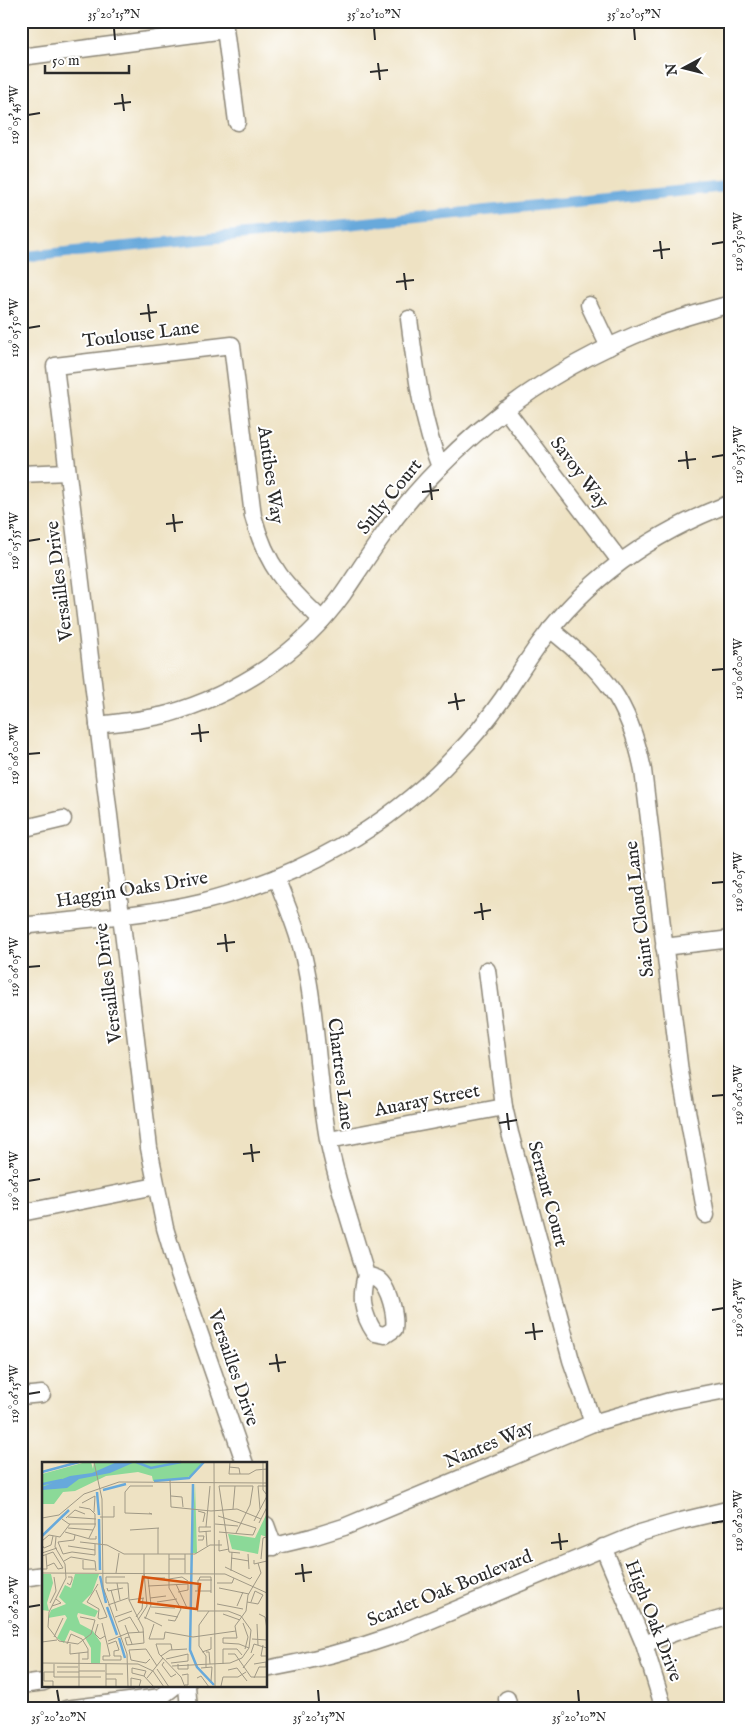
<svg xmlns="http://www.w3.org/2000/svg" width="752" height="1730" font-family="'IM FELL English',serif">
	<rect width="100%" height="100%" fill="#fff"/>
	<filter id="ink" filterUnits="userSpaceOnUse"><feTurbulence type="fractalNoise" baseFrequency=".02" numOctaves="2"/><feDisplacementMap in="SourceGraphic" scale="10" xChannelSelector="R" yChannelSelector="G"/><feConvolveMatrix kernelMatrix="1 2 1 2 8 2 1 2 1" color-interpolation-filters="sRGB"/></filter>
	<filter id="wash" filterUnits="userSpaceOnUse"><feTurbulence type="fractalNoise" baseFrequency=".0096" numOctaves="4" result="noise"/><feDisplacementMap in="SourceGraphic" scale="20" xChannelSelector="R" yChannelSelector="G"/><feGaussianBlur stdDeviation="1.12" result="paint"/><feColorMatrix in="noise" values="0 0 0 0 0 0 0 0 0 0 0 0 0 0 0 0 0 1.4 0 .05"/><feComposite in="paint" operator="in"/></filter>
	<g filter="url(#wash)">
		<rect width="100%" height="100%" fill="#eee2c3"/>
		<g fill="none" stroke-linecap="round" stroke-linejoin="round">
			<path stroke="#67a9db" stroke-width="11" d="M 21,257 L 731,186"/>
		</g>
	</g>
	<g filter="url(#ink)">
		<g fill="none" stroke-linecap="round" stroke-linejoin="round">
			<defs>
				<g id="minor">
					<path d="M 224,21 L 237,122"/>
					<path d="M 21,57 L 225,30"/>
					<path d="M 589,305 L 609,347"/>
					<path d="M 409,319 C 416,370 421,419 440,467"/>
					<path d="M 505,409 L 620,561"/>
					<path d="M 21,474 L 67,472"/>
					<path d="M 550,629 C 605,673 629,700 643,770 L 680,1072 L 706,1215"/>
					<path d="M 98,725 C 121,722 145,720 168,714 C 237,694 301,653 343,594 C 356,575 368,556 381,538 C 398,513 418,489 439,468 C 500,406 574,358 655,327 C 680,318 705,311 731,304"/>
					<path d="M 21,829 L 63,819"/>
					<path d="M 276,878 C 286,903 297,928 303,954 C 317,1014 317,1078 328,1139 C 337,1185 353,1230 366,1275 C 360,1297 362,1314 375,1333 L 385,1335 L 394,1329 C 396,1316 390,1287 378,1279 C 375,1277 369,1276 366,1275"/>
					<path d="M 21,926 C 81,919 143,916 201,902 C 298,878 388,828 456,755 C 473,738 489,718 503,698 C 515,680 526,662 539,644 C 587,578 654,532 731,503"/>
					<path d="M 664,947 L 731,939"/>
					<path d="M 487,970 L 504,1107 L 510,1133 L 571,1360 L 593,1423"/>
					<path d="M 329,1140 L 504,1107"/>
					<path d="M 21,1213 L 156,1186"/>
					<path d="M 21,1396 L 42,1394"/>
					<path d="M 245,1464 L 176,1265 L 165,1228 L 149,1148 L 55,366 L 232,345 L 253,516 C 267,567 285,585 322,620"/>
					<path d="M 266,1525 L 274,1547"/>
					<path d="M 603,1547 L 644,1644 L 664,1709"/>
					<path d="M 266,1548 L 312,1537 L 344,1527 L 593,1423 L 670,1401 L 731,1389"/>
					<path d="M 21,1578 L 44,1575"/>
					<path d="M 644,1644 L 676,1632 L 731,1616"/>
					<path d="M 266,1669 C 310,1661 353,1650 395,1635 L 640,1533 L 681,1521 L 731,1509"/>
					<path d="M 21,1685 L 44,1682"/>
					<path d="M 187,1686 L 189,1709"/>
					<path d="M 507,1699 L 509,1709"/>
					<path d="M 66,1709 L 161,1697 L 175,1686"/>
				</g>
			</defs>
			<use href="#minor" stroke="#8c8677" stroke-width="19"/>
			<use href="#minor" stroke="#fff" stroke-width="16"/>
		</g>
	</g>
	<path fill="none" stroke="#2b2b2b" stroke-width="2" d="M 114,28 L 115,40M 374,28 L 375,40M 634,28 L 635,40M 378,63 L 380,80M 370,72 L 388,70M 122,94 L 124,111M 114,104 L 131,102M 28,115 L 40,113M 660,241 L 662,259M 712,244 L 724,242M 653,251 L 670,249M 404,273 L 406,290M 396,282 L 414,280M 148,304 L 150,322M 140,314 L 157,312M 28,328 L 40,326M 686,451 L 688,469M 712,457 L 724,455M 678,461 L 696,459M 430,483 L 432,500M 422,492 L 439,490M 173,514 L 175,532M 166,524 L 183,522M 28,541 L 40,539M 712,670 L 724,669M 455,693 L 458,710M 448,703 L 465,700M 199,724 L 201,742M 191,734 L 209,732M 28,754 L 40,753M 712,883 L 724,882M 481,903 L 483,920M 474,913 L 491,910M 225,934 L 227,952M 217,944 L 235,942M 28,967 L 40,966M 712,1096 L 724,1095M 507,1113 L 509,1130M 499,1123 L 517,1120M 251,1144 L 253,1162M 243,1154 L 260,1152M 28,1181 L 40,1179M 712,1310 L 724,1308M 533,1323 L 535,1340M 525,1333 L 543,1331M 276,1354 L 279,1372M 269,1364 L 286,1362M 28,1394 L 40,1392M 712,1523 L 724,1521M 559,1533 L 561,1550M 551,1543 L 568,1541M 302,1564 L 304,1582M 295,1574 L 312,1572M 28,1607 L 40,1605M 57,1690 L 59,1702M 318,1690 L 319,1702M 578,1690 L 579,1702"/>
	<g text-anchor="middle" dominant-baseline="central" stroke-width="4" stroke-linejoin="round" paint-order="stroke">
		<g font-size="19" fill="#2b2b2b" stroke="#fff">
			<text transform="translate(141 335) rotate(-7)">Toulouse Lane</text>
			<text transform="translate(579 473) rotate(53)">Savoy Way</text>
			<text transform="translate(270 475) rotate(82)">Antibes Way</text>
			<text transform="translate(390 497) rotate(-51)">Sully Court</text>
			<text transform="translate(60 581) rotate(-97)">Versailles Drive</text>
			<text transform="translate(132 890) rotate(-9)">Haggin Oaks Drive</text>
			<text transform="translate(640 909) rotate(-97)">Saint Cloud Lane</text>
			<text transform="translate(109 983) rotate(-97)">Versailles Drive</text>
			<text transform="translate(340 1074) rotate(83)">Chartres Lane</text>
			<text transform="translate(427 1101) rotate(-11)">Auaray Street</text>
			<text transform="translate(547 1194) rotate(75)">Serrant Court</text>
			<text transform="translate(233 1368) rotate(71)">Versailles Drive</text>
			<text transform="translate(489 1445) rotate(-23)">Nantes Way</text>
			<text transform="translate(450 1589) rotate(-22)">Scarlet Oak Boulevard</text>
			<text transform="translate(653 1621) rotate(69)">High Oak Drive</text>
		</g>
	</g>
	<g transform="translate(42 1462)">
		<rect width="225" height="225" fill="#eee2c3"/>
		<path d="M 44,0 L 49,0 L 51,7 L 52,0 L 161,0 L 152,12 L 144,16 L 111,19 L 110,14 L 96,10 L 64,14 L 33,29 L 21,30 L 12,42 L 0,42 L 0,12 ZM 153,21 L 155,91 L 151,91 L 151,63 ZM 225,51 L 225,75 L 219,73 L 216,92 L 190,87 L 186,72 L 213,76 ZM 1,112 L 9,112 L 11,121 L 5,141 L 7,149 L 0,148 ZM 33,112 L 57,112 L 50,131 L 40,141 L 56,149 L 53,155 L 36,151 L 35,154 L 38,162 L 51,169 L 59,181 L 58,201 L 49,201 L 49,186 L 42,174 L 28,168 L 22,181 L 15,176 L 25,156 L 23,153 L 6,156 L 9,148 L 24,142 L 17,135 L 23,123 L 29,126 Z" fill="#8bd998"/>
		<path d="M 75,0 L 93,0 L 68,11 L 37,17 L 25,26 L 0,28 L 0,25 L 28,14 L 50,11 Z" fill="#67a9db"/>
		<path fill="none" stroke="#67a9db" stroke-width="2.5" d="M 94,0 L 109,6 L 139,0M 0,10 L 37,0M 112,19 L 147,16 L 162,0M 1,22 L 20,18M 151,22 L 148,188 L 155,205 L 172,223M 61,28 L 84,22M 55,30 L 57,53M 57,57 L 58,108M 0,74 L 27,48M 58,114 L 64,141M 65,145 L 75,173M 77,176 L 83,196"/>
		<path fill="none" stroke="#a09986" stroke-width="1" d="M 52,0 L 60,37 L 61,125 L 85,192 L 86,225M 172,0 L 173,225M 188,0 L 187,12 L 207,12 L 214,8 L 225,7M 221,0 L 221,28 L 225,33M 187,5 L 197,6 L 198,12M 128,18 L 129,45 L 169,49 L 195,47 L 219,57M 129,34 L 140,35 L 141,45M 40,41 L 53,34 L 52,50M 37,45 L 48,47 L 53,52 L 53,64 L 47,76M 191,47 L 193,24M 218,47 L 216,24 L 225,24M 156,49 L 163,51 L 161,60M 107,51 L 110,52 L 83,51 L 83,30 L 88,24 L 111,24M 176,54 L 214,66 L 211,73 L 177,70M 26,55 L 54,57M 58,55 L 72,55 L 72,44M 0,56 L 17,53 L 42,32 L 77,20 L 225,21M 24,56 L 33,48 L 43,52M 20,57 L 27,62 L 54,62M 212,59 L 225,34M 217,61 L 225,45M 173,62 L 196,64M 164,65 L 168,24M 169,65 L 157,65 L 157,70 L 169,69M 26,66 L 51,68M 88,68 L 117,66M 164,69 L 165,84M 23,70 L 48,77 L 54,77 L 54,74M 194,71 L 208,43 L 211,24 L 177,24 L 187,90 L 198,91M 33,73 L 32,78 L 16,80 L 21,92 L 30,90 L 53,93 L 53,82M 14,75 L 13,85 L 23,102 L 24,116 L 7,150 L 6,165 L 17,179 L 36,182 L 49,172 L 53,158 L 38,155M 156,78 L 161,78 L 162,74 L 156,74M 177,78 L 177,89 L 187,87M 0,79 L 7,73 L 18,75 L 28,62M 38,80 L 65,83 L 82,92 L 153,92 L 168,83 L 180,83M 0,83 L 2,86 L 9,83 L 11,74M 26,84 L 53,88M 0,91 L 15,86M 102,92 L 102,114M 116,92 L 116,66M 206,92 L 207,107M 0,94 L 11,90 L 21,106 L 16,107 L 12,101 L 5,104M 189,96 L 207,99M 127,97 L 143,97M 219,97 L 221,76 L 224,75M 41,98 L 41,107 L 53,107M 212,98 L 212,102 L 225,99M 22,99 L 29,95 L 53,99 L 54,109M 183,105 L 208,117 L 210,115M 0,107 L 5,107 L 4,93M 189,109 L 190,90M 0,111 L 183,112 L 225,131M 74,111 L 77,91M 143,111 L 143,92M 83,115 L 64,115 L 64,121 L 86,121 L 87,138 L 101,166 L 102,181 L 85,183 L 83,176 L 87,175M 127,117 L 140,115 L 146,119M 157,118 L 158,115 L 169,115 L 169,131M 25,121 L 28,123 L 30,118 L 30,115 L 26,115M 75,121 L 78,138M 175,121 L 190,121 L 192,116M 134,122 L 145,146M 106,124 L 146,122 L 146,128 L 136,130M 65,126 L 66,129 L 81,126M 177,126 L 207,132M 54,128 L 65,155 L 58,157 L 56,156 L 57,147 L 45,140 L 56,122M 69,128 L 75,149M 153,129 L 169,129M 156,129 L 156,118 L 170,118M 108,136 L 124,134M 87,138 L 102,136M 115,140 L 135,137M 205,140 L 216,142 L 221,133 L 213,129 L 209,140M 8,141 L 14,129 L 12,115M 175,142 L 201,147M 66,143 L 86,136M 10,144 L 19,141 L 14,137M 195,144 L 201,130M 109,145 L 133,146M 113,151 L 136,155M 181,152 L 198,158M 217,152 L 223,155 L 225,167M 73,155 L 90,149M 94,155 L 100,147 L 101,136M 102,155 L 120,164M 103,157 L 109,143 L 106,116 L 123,116M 96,158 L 105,144 L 102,111M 126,158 L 133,159 L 139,147 L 127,126 L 127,92M 76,160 L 88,155 L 97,170M 60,161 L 68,194 L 61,194 L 61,198 L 79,198 L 79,194 L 72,194 L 72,189 L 77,188 L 74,179 L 66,182M 201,161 L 206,175 L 203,187M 56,162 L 53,172 L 58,177 L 63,174M 112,162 L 107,177 L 122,177 L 123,170 L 151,175 L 194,169M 215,162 L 216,183M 83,163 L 90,182M 12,175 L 21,156M 181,176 L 195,176 L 193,164 L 204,149 L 206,133 L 219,111 L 216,101M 181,176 L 181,181 L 197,182 L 207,186M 210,177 L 225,178M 66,179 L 86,171 L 102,170M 0,180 L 15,178M 25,182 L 29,172 L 40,177 L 46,187 L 46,197 L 40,197M 28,182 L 28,192 L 46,190M 221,183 L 219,194 L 225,194M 130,188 L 129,182 L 114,182 L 117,192 L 139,215 L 143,225M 160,190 L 169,187 L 169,175M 164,190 L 167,190 L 168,202M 37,191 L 37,225M 209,191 L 212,182 L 225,186M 186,192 L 193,192 L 209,215 L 225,215M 119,194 L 128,188 L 145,187M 108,197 L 104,201 L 89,198 L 87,188 L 104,187 L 115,204M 124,197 L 146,192 L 146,199 L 129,201M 122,200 L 120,203 L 129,215 L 134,212M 0,201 L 96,202 L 111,209 L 122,225M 12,202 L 12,215 L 59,215M 64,202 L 64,225M 136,202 L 136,207 L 146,207 L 146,202M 181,202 L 181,187 L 195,187 L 200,193M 212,202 L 224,200 L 224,205M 130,204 L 188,201 L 200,196 L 207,186 L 209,168 L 199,154 L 186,149 L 155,149M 15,205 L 36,205M 164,205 L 164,194 L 157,184 L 157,163 L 167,149M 159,206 L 170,205 L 169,219M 201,206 L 212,192M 115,207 L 127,225M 186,208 L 195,206 L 205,219M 37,209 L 63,209M 15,210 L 37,210M 64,212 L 81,212M 140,213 L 146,212 L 146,223 L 143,223M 102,214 L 104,209 L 90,206 L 90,211 L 102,214 L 112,225M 105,216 L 121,196M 155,216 L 159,214 L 167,225M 212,216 L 217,205 L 225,205M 64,217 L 74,217 L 74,225M 179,224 L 181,215 L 196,215 L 204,210M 11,225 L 11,219 L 2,219 L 2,210 L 12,210M 89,225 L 89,216 L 99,218 L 97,225"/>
		<path fill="#d5540f" fill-opacity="0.15" stroke="#d5540f" stroke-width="2.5" d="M 101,115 L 158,122 L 155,147 L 97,140 Z"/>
		<rect width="225" height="225" fill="none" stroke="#2b2b2b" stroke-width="2.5"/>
	</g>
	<rect width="752" height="1730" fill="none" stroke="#fff" stroke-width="55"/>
	<g transform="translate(684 68) rotate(263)" stroke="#ffffff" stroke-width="4" paint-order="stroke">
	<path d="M0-4L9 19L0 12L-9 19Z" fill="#2b2b2b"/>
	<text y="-8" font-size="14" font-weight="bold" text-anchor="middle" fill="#2b2b2b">N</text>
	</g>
	<path d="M45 65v8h84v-8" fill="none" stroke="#2b2b2b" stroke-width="2.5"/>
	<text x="52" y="65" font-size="15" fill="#2b2b2b" stroke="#ffffff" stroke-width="4" paint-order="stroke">50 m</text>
	<rect x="28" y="28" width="696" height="1674" fill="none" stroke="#2b2b2b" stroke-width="2"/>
	<g font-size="12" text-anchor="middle" fill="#2b2b2b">
		<text x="114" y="18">35°20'15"N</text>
		<text x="374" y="18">35°20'10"N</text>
		<text x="634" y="18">35°20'05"N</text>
		<text transform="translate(14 115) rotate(-90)" y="4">119°05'45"W</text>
		<text transform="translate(738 242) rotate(-90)" y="4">119°05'50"W</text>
		<text transform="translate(14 328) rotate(-90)" y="4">119°05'50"W</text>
		<text transform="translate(738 455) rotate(-90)" y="4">119°05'55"W</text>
		<text transform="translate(14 541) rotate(-90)" y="4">119°05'55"W</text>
		<text transform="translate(738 669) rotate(-90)" y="4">119°06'00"W</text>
		<text transform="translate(14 754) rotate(-90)" y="4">119°06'00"W</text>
		<text transform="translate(738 882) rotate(-90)" y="4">119°06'05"W</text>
		<text transform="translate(14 967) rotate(-90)" y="4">119°06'05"W</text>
		<text transform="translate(738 1095) rotate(-90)" y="4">119°06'10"W</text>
		<text transform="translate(14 1181) rotate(-90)" y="4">119°06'10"W</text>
		<text transform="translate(738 1308) rotate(-90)" y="4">119°06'15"W</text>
		<text transform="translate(14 1394) rotate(-90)" y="4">119°06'15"W</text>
		<text transform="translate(738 1521) rotate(-90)" y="4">119°06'20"W</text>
		<text transform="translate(14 1607) rotate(-90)" y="4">119°06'20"W</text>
		<text x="59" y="1721">35°20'20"N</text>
		<text x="319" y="1721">35°20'15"N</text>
		<text x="579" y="1721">35°20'10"N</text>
	</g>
</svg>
